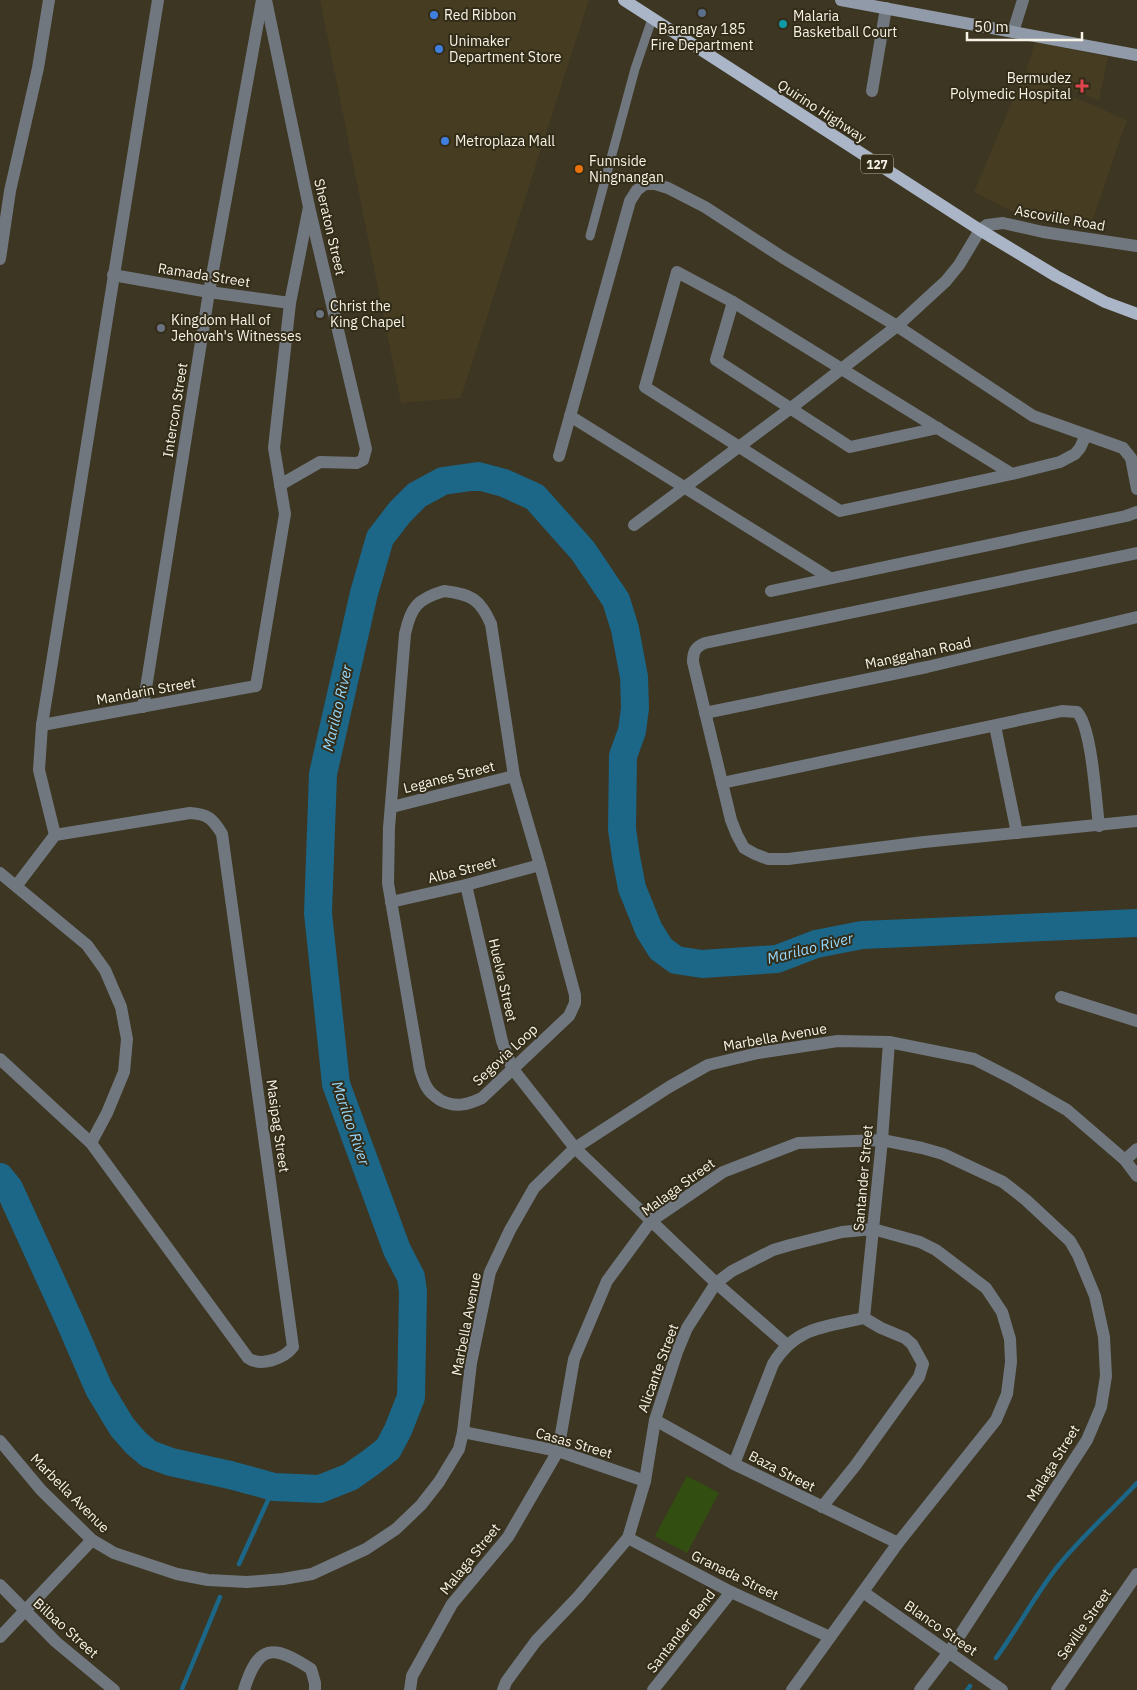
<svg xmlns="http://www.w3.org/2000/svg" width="1137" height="1690" font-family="'IBM Plex Sans',sans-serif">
	<rect width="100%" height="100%" fill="#3c3622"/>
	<g fill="#453c21">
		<path d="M 320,0 L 589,0 L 461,398 L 401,403 Z"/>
		<path d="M 1035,42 L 1108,57 L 1099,101 L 1026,71 Z"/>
		<path d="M 1023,75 L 1127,120 L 1091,225 L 1013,212 L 974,192 Z"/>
	</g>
	<path fill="#324e10" d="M 687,1476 L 719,1493 L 687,1553 L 655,1536 Z"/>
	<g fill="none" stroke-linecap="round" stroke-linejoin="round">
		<g stroke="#1c6687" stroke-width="4.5">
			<path d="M 239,1564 L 274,1487"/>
			<path d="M 996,1658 C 1018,1628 1035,1595 1058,1566 C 1082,1536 1111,1511 1137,1483"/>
			<path d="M 182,1689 L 220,1597"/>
			<path d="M 967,1690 L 970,1686"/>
		</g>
		<path stroke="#1c6687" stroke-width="28" d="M 0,1177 L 9,1188 L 70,1322 L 99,1389 L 122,1427 L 136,1443 L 149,1454 L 171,1462 L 230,1475 L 274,1487 L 320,1489 L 350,1477 L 370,1463 L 388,1449 L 398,1430 L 411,1397 L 413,1292 L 411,1277 L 397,1250 L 336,1084 L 318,913 L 323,774 L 364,593 L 380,538 L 400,512 L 417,495 L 443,481 L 478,476 L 504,483 L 535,497 L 583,551 L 616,600 L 625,629 L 634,677 L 635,708 L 632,731 L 623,756 L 622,829 L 626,857 L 632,888 L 649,930 L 661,949 L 676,960 L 702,964 L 777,959 L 816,944 L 862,935 L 1137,923"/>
		<path stroke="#71777f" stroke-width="9" d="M 590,236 L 635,69 L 652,19"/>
		<g stroke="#71777f" stroke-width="12">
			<path d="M 266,0 L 309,207 L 366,449 L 363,460 L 357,463 L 320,462 L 280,485"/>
			<path d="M 1013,32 L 1023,0"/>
			<path d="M 872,91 L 886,8"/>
			<path d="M 0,259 L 10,191 L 38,68 L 49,0"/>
			<path d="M 113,275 L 209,292 L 290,303"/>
			<path d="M 733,302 L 716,360 L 850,447 L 938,428"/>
			<path d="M 570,416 L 830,578"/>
			<path d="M 559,456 L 630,201 L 637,190 L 645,184 L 655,184 L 668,188 L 705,207 L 782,257 L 897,326 L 1033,416 L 1123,448 L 1131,458 L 1137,489"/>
			<path d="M 1012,474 L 733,302 L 677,272 L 645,387 L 840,511 L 1012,474 L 1060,462 L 1075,454 L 1080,448 L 1086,435"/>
			<path d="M 634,525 L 791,408 L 897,326 L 946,281 L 959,265 L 980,230 L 987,225 L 1003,223 L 1043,232 L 1137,246"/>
			<path d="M 1137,553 L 705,643 C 695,647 693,652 693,662 L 731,820 L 737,835 L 744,848 L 755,854 L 768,859 L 788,859 L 924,842 L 1137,821"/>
			<path d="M 444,591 C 471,594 480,599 491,624 L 514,776 L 540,865 L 575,995 L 575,1003 L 569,1016 L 482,1098 C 467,1105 455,1108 440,1100 C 436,1097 430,1093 428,1089 C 424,1084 422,1076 420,1070 L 388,883 L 389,828 L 405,634 C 411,606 418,599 444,591 Z"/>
			<path d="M 771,591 L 1126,516 L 1137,512"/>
			<path d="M 143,707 L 209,292 L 262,0"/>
			<path d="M 705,713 L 927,667 L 1137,617"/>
			<path d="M 42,725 L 256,686 L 285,514 L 274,448 L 290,303 L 309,207"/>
			<path d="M 995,726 L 1017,833"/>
			<path d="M 722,783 L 1062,711 L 1077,712 C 1092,727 1096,803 1099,826"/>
			<path d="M 392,807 L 514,776"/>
			<path d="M 55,835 L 39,770 L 42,725 L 158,0"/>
			<path d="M 0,873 L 87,945 L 105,970 L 121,1007 L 127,1039 L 124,1072 L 107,1113 L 91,1143"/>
			<path d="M 466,885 L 502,1041 L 512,1068 L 575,1148 L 716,1283 L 787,1345"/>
			<path d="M 391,902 L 466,885 L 540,865"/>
			<path d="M 1061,997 L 1137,1021"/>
			<path d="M 0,1059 L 91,1143 L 248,1358 C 260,1367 284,1359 293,1347 L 222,834 C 213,819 208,814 190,813 L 55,835 L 17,885"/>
			<path d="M 1125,1160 L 1137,1149"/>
			<path d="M 864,1318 L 882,1140 L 889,1042"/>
			<path d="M 655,1420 L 734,1464 L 898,1543"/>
			<path d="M 463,1432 L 558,1451 L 645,1481"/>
			<path d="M 0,1441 L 41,1490 L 92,1540 L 114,1553 L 177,1574 L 208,1580 L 247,1582 L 283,1579 L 312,1574 L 366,1549 L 396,1529 L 421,1505 L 439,1482 L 459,1449 L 463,1432 L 471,1363 L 490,1272 L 510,1230 L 534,1188 L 575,1148 L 669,1087 L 708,1065 L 758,1053 L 838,1041 L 889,1042 L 974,1059 L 1015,1080 L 1067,1110 L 1125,1160 L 1137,1176"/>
			<path d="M 734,1464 L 773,1364 C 795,1327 825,1327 864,1318 L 881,1328 L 905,1338 L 912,1344 L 923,1364 L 919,1377 L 855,1466 L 822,1507"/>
			<path d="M 628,1538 L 731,1592 L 830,1637"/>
			<path d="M 0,1585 L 56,1642 L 114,1690"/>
			<path d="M 863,1592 L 1002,1690"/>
			<path d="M 0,1637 L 92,1540"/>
			<path d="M 244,1690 C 258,1644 273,1644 311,1669 L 315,1683 L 315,1690"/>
			<path d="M 410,1690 L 412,1676 L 452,1604 L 508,1537 L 558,1451 L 574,1359 L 607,1281 L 651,1221 L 723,1172 L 798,1143 L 882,1140 L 922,1148 L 943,1154 L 1003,1182 L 1026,1200 L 1070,1241 L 1078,1255 L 1095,1296 L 1104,1337 L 1106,1376 L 1101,1407 L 1087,1440 L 949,1652 L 920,1690"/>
			<path d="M 503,1690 L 506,1682 L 536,1641 L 578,1597 L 628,1538 L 645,1481 L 655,1420 L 677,1352 L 687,1328 L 716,1283 L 732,1271 L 773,1250 L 790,1245 L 842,1232 L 873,1229 L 920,1242 L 936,1250 L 986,1288 L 1002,1312 L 1010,1339 L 1011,1362 L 1007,1394 L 996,1420 L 898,1543 L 792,1690"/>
			<path d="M 653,1690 L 731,1592"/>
			<path d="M 1057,1690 L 1137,1574"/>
		</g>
		<path stroke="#919aa8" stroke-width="12" d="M 841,0 L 1137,55"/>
		<path stroke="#aab6c8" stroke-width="12" d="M 624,0 L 980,230 L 1056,276 L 1105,302 L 1137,314"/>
	</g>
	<circle fill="#5c6f8a" stroke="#322c18" stroke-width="2" cx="702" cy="13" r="5"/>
	<g fill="#3f7fe0" stroke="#322c18" stroke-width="2">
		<circle cx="434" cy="15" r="5"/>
		<circle cx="439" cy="49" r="5"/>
		<circle cx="445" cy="141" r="5"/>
	</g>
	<circle fill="#0f9aa8" stroke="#322c18" stroke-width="2" cx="783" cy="24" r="5"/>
	<path fill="#e0444e" stroke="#322c18" stroke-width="2" d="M1079.5 78.5h5v5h5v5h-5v5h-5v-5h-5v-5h5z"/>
	<circle fill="#e8710a" stroke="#322c18" stroke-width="2" cx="579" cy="169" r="5"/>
	<g fill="#6b7280" stroke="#322c18" stroke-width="2">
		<circle cx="320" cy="314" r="5"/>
		<circle cx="161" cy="328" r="5"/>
	</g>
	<g text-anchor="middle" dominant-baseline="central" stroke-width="4" stroke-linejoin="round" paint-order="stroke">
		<rect fill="#322c18" stroke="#bcb7a9" stroke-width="1" x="861" y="154.5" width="32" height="19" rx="4"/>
		<g font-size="12" font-weight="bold" fill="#f7f3e7">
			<text x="877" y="164">127</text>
		</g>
		<g font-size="14" fill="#f7f3e7" stroke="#322c18" text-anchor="start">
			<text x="444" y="15">Red Ribbon</text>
			<text x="793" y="16">Malaria<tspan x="793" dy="16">Basketball Court</tspan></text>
			<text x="702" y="29" text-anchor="middle">Barangay 185<tspan x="702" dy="16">Fire Department</tspan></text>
			<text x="449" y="41">Unimaker<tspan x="449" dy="16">Department Store</tspan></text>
			<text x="1071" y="78" text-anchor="end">Bermudez<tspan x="1071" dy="16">Polymedic Hospital</tspan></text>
			<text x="455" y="141">Metroplaza Mall</text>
			<text x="589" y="161">Funnside<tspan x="589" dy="16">Ningnangan</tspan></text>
			<text x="330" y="306">Christ the<tspan x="330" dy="16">King Chapel</tspan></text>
			<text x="171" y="320">Kingdom Hall of<tspan x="171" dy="16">Jehovah's Witnesses</tspan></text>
		</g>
		<g font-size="14" fill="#f7f3e7" stroke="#322c18">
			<text transform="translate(822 111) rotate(33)">Quirino Highway</text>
			<text transform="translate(1060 218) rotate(10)">Ascoville Road</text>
			<text transform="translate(330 227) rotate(77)">Sheraton Street</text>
			<text transform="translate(204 275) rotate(9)">Ramada Street</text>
			<text transform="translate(175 410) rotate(-81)">Intercon Street</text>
			<text transform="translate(918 653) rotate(-12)">Manggahan Road</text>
			<text transform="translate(146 691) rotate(-10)">Mandarin Street</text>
			<text transform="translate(449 777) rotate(-14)">Leganes Street</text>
			<text transform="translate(462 870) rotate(-14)">Alba Street</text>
			<text transform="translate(503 980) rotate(77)">Huelva Street</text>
			<text transform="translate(775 1037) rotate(-10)">Marbella Avenue</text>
			<text transform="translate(505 1055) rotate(-43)">Segovia Loop</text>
			<text transform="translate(278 1126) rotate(82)">Masipag Street</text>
			<text transform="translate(863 1178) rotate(-85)">Santander Street</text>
			<text transform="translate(678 1187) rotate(-36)">Malaga Street</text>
			<text transform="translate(466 1324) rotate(-79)">Marbella Avenue</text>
			<text transform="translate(658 1368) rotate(-70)">Alicante Street</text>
			<text transform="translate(574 1443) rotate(16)">Casas Street</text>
			<text transform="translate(1053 1463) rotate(-58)">Malaga Street</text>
			<text transform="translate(782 1471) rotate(27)">Baza Street</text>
			<text transform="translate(70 1493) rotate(45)">Marbella Avenue</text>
			<text transform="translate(470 1559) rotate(-51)">Malaga Street</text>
			<text transform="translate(735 1575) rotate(26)">Granada Street</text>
			<text transform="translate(1084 1624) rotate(-55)">Seville Street</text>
			<text transform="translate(66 1628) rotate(42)">Bilbao Street</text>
			<text transform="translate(941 1628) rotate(35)">Blanco Street</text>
			<text transform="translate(681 1631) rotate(-52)">Santander Bend</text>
		</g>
		<g font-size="15" font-style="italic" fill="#97d9fd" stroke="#322c18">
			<text transform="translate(337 708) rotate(-77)">Marilao River</text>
			<text transform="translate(810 948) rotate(-14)">Marilao River</text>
			<text transform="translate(351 1123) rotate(71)">Marilao River</text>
		</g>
	</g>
	<path d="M967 32v8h115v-8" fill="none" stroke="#f7f3e7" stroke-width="2.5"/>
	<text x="974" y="32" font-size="15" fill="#f7f3e7" stroke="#322c18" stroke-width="4" paint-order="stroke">50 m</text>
</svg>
